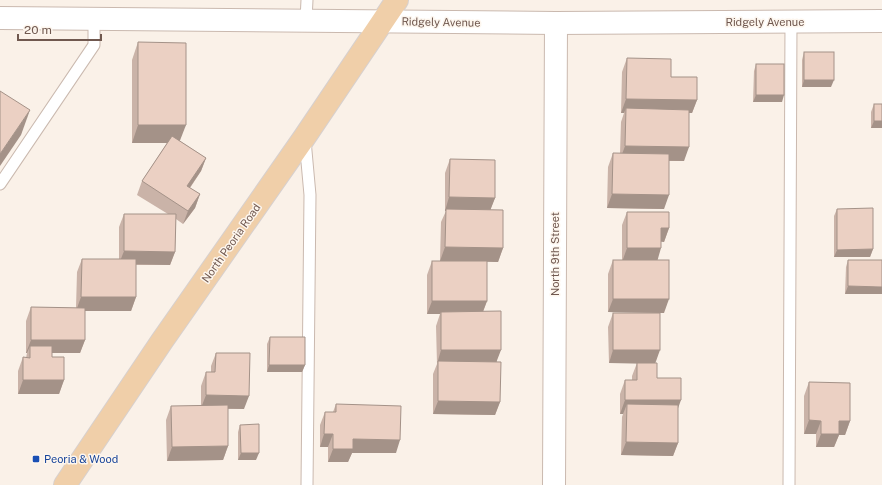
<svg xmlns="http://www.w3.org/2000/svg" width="882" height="485" font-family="'Public Sans',sans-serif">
	<rect width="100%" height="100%" fill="#faf1e8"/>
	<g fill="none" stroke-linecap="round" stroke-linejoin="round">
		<defs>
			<g id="service">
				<path d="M 306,20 L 307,0"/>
				<path d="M 305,140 L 310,195 L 307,485"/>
				<path d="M 0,184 L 94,45 L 94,19"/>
				<path d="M 789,485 L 791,22"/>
			</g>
			<g id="minor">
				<path d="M 0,18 L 556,23 L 882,21"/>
				<path d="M 554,485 L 556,23"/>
			</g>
			<path id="primary" d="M 65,485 L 162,341 L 304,138 L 397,0"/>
		</defs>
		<use href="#service" stroke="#cab9af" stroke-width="13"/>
		<use href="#minor" stroke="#cab9af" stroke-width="24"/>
		<use href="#primary" stroke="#d7d0ce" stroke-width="24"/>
		<use href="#service" stroke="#fff" stroke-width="11"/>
		<use href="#minor" stroke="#fff" stroke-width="22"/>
		<use href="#primary" stroke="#f0cfa9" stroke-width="22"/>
	</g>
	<g fill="#cab3a8">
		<path d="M 138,42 L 180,141 L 206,158 L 201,171 L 190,188 L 200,194 L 195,208 L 183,224 L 176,219 L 175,252 L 170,265 L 136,265 L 136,297 L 131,311 L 85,311 L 85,340 L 80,353 L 52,353 L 52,357 L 64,380 L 59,394 L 18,394 L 18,371 L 23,357 L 26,358 L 27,353 L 26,353 L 26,321 L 31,307 L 76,308 L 77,272 L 82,259 L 119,259 L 119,227 L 124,214 L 168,214 L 137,195 L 142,181 L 167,143 L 132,143 L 132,60 Z"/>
		<path d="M 804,52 L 831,87 L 802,87 L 802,60 Z"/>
		<path d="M 627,58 L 671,77 L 697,100 L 692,113 L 689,113 L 684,161 L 669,161 L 664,209 L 607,208 L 608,167 L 613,153 L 620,154 L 621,122 L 624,113 L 621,113 L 622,72 Z"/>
		<path d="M 756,64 L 782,102 L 753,102 L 754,71 Z"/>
		<path d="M 874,104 L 882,104 L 882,128 L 871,128 L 871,112 Z"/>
		<path d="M 450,159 L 495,198 L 490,210 L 503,248 L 498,262 L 487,261 L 487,301 L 483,312 L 497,362 L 500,402 L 495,415 L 433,414 L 433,374 L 437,364 L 436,326 L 440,314 L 427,314 L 427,275 L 432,261 L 482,261 L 440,261 L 441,222 L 446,211 L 445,211 L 445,173 Z"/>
		<path d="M 837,209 L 873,249 L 870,257 L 834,257 L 834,216 Z"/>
		<path d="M 627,212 L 669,228 L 664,242 L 661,241 L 657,260 L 664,313 L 608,312 L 608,274 L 613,260 L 622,260 L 622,225 Z"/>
		<path d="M 848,260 L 882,294 L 845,294 L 846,267 Z"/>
		<path d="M 613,313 L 655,363 L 657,378 L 678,407 L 678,443 L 673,456 L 621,455 L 622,417 L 623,414 L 620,414 L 620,394 L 625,380 L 632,380 L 632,376 L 637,363 L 609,363 L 608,327 Z"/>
		<path d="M 270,337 L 305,365 L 302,372 L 267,372 L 267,344 Z"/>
		<path d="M 216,353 L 244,409 L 228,409 L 228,446 L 223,460 L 167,461 L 166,420 L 171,406 L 201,406 L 201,386 L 206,372 L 211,372 L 211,366 Z"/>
		<path d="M 809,382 L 850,421 L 845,435 L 839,435 L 834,447 L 816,447 L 816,434 L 804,434 L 804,396 Z"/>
		<path d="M 336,404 L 396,453 L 352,453 L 348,462 L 328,462 L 328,447 L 320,447 L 320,425 L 325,412 L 333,412 Z"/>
		<path d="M 240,425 L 256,460 L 238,460 L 238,432 Z"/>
	</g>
	<g fill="#a49288">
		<path d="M 804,80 L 834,80 L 831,87 L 802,87 Z"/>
		<path d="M 756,95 L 784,95 L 782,102 L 753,102 Z"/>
		<path d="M 626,99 L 697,100 L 692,113 L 626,113 L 626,108 L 624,113 L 621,113 Z"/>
		<path d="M 30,110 L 21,135 L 0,166 L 0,154 Z"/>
		<path d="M 874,121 L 882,121 L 882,128 L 871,128 Z"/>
		<path d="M 138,125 L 186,125 L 179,143 L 132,143 Z"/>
		<path d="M 625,146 L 689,147 L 684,161 L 620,160 Z"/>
		<path d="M 206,158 L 201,171 L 182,199 L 187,186 Z"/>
		<path d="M 200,194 L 195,208 L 183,224 L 188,211 Z"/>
		<path d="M 612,194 L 669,195 L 664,209 L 607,208 Z"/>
		<path d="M 449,197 L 495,198 L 490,211 L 446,209 L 446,211 L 445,211 Z"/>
		<path d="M 661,228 L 669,228 L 664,242 L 656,241 Z"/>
		<path d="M 445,247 L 503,248 L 498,262 L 440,261 Z"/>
		<path d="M 627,248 L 661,248 L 657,262 L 622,262 Z"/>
		<path d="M 873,249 L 870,257 L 834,257 L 837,250 Z"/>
		<path d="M 124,251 L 175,252 L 170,265 L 119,264 Z"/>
		<path d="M 848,286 L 882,287 L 882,294 L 845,294 Z"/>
		<path d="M 81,297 L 136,297 L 131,311 L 76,311 Z"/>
		<path d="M 613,299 L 669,299 L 664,313 L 608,312 Z"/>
		<path d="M 432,301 L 487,301 L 482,314 L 441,312 L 440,314 L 427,314 Z"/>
		<path d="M 31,340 L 85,340 L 80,353 L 30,353 L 30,346 L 27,353 L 26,353 Z"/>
		<path d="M 441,350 L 501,350 L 496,363 L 438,361 L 437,364 Z"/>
		<path d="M 613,350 L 660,350 L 655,364 L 609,363 Z"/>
		<path d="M 269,365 L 305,365 L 302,372 L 267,372 Z"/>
		<path d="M 23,380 L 64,380 L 59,394 L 18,394 Z"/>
		<path d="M 206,395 L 249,396 L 244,409 L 201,408 Z"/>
		<path d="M 625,400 L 681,400 L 676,414 L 627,404 L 623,414 L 620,414 Z"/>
		<path d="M 438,401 L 500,402 L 495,415 L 433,414 Z"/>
		<path d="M 809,420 L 821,421 L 816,434 L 804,434 Z"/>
		<path d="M 839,421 L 850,421 L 845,435 L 839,435 L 834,447 L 816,447 L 821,434 Z"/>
		<path d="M 324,434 L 333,434 L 328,447 L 320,447 Z"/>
		<path d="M 353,439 L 400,440 L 396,453 L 352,453 L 348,462 L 328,462 L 333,449 Z"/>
		<path d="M 626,442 L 678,443 L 673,456 L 621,455 Z"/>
		<path d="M 228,446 L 223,460 L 167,461 L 172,447 Z"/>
		<path d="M 241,453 L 259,453 L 256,460 L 238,460 Z"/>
	</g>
	<g fill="#ebd0c3" stroke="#a49288">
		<path d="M 138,42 L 186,43 L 186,125 L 138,125 Z"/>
		<rect x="804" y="52" width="30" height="28"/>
		<path d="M 627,58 L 671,59 L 671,77 L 697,77 L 697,100 L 626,99 Z"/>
		<rect x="756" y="64" width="28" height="31"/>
		<path d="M 0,91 L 30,110 L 0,154 Z"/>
		<rect x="874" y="104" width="8" height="17"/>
		<path d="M 626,108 L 689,110 L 689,147 L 625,146 Z"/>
		<path d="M 172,136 L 206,158 L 187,186 L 200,194 L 188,211 L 142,181 Z"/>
		<path d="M 613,153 L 669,154 L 669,195 L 612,194 Z"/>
		<path d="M 450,159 L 495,160 L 495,198 L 449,197 Z"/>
		<path d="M 873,208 L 873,249 L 837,250 L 837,209 Z"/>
		<path d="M 446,209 L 503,210 L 503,248 L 445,247 Z"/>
		<path d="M 627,212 L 669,212 L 669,228 L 661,228 L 661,248 L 627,248 Z"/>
		<path d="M 124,214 L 176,214 L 175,252 L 124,251 Z"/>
		<path d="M 82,259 L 136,259 L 136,297 L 81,297 Z"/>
		<rect x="613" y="260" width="56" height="39"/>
		<path d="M 848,260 L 882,260 L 882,287 L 848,286 Z"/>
		<rect x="432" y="261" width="55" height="40"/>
		<path d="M 31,307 L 85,308 L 85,340 L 31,340 Z"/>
		<path d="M 501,311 L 501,350 L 441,350 L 441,312 Z"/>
		<rect x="613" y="313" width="47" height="37"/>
		<path d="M 270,337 L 305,337 L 305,365 L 269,365 Z"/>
		<path d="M 30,346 L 52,346 L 52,357 L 64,357 L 64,380 L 23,380 L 23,357 L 30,358 Z"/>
		<path d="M 216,353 L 250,353 L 249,396 L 206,395 L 206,372 L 215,372 Z"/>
		<path d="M 438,361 L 501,362 L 500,402 L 438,401 Z"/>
		<path d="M 637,363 L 657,363 L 657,378 L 681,378 L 681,400 L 625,400 L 625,380 L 637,380 Z"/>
		<path d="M 809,382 L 850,383 L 850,421 L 839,421 L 839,434 L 821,434 L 821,421 L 809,420 Z"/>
		<path d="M 336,404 L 401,406 L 400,440 L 353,439 L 353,449 L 333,449 L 333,434 L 324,434 L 325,412 L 336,412 Z"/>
		<path d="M 627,404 L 678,405 L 678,443 L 626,442 Z"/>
		<path d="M 228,405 L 228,446 L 172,447 L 171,406 Z"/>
		<path d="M 259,424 L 259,453 L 241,453 L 240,425 Z"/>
	</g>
	<rect fill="#1a4fb4" stroke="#fdf6ee" stroke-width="1.5" x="32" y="455" width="8" height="8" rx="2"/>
	<g text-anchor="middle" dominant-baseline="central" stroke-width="3" stroke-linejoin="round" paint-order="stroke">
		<g font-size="11" fill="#70584f" stroke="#fdf6ee">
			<text transform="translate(441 22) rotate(1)">Ridgely Avenue</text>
			<text x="765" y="22">Ridgely Avenue</text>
			<text transform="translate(231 243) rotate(-55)">North Peoria Road</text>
			<text transform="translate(555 254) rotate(-90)">North 9th Street</text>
		</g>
		<g font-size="11" fill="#164399" stroke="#fdf6ee" text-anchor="start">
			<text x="44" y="459">Peoria &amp; Wood</text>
		</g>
	</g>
	<path d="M18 34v6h83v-6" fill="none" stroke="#70584f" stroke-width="2"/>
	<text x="24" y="34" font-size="12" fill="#70584f" stroke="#fdf6ee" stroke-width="3" paint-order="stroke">20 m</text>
</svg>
